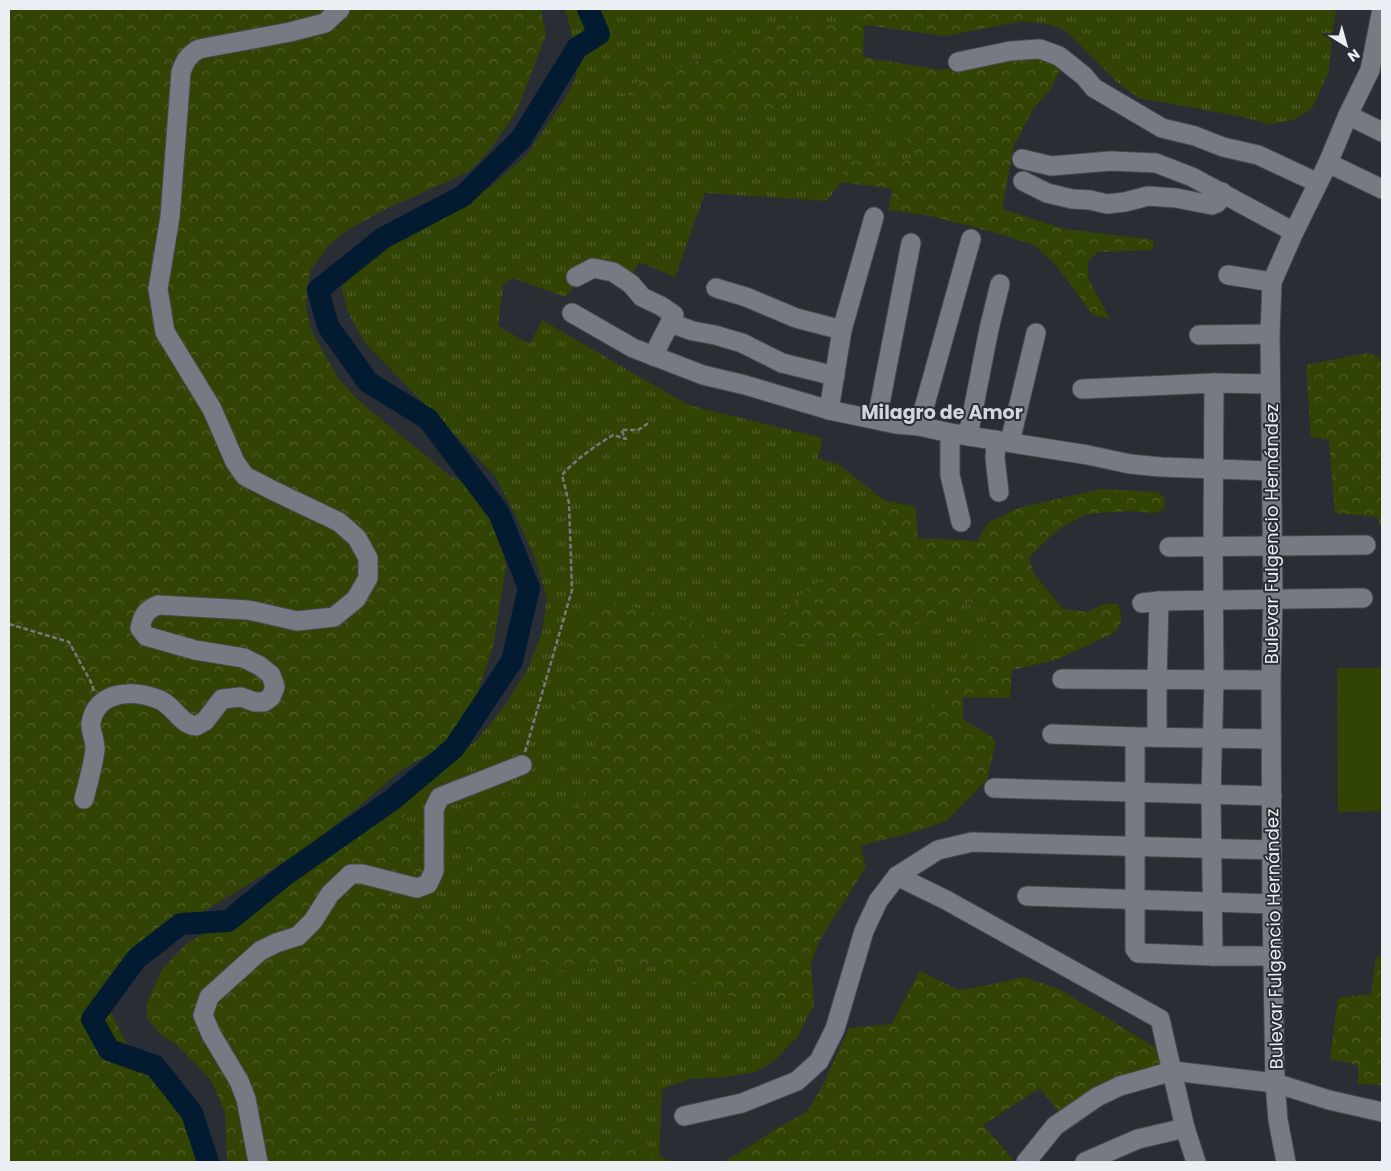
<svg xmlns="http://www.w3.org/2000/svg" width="1391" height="1171" font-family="Poppins,sans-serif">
	<defs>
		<pattern id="grass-tufts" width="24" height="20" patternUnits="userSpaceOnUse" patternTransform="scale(1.25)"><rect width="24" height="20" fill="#324404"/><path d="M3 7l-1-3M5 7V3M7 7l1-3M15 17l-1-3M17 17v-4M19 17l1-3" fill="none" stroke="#505f29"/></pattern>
		<pattern id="forest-crowns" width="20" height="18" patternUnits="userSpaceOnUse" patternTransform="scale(1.25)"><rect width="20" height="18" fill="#324404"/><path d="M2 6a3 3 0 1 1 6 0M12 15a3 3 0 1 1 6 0" fill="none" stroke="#505f29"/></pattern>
	</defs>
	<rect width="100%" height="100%" fill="#292e34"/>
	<g fill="url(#grass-tufts)">
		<path d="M 565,9 L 877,9 L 852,22 L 842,25 L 822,21 L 767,37 L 744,49 L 694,61 L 673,72 L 613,90 L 696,114 L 722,111 L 755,113 L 784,105 L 803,78 L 825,80 L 888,117 L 906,137 L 912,157 L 898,165 L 874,160 L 843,171 L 841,182 L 827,201 L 705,193 L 675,277 L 639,262 L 629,281 L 592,265 L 566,297 L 512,278 L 503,284 L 498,326 L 530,344 L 542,320 L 688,405 L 822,438 L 818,459 L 838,464 L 885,501 L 879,539 L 863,559 L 836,571 L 784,645 L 867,639 L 907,629 L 956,604 L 978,603 L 992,625 L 959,668 L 936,705 L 894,754 L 827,778 L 802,774 L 757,736 L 726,703 L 724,654 L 600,724 L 579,809 L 498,790 L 556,970 L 661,965 L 701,986 L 754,1003 L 814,1005 L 798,1036 L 775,1060 L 756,1072 L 725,1077 L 690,1079 L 662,1089 L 659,1157 L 612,1137 L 552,1126 L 500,1114 L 486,1087 L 520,1035 L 498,952 L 471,929 L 435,909 L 397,914 L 379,899 L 424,887 L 426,864 L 398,798 L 451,761 L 477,740 L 506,704 L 527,670 L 542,633 L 547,598 L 535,558 L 515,514 L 495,476 L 365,343 L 349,314 L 342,292 L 344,271 L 374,250 L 431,216 L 463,199 L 488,189 L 527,155 L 566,97 L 576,77 L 574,42 Z"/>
		<path d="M 1022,9 L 1336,9 L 1332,34 L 1329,71 L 1312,108 L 1294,120 L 1269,124 L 1239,116 L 1139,98 L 1118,83 L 1066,31 L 1051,25 L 1023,21 Z"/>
	</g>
	<g fill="url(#forest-crowns)">
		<path d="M 9,9 L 541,9 L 546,35 L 516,112 L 490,150 L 470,171 L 382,211 L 349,229 L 329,245 L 310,271 L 306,308 L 311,330 L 338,378 L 359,401 L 449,475 L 474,488 L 492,505 L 506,566 L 493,647 L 474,703 L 463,726 L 432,753 L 401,770 L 356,809 L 300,852 L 198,915 L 177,923 L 152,936 L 130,954 L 108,985 L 110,1010 L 125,1041 L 149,1068 L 191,1100 L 197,1120 L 202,1162 L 9,1162 Z"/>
		<path d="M 877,9 L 1022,9 L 1023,21 L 945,36 L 864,25 L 863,57 L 941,70 L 963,67 L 996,57 L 1053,59 L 1059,71 L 1051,89 L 1033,109 L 1014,145 L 1002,209 L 1065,229 L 1154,240 L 1152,250 L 1097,252 L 1088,262 L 1088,278 L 1110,319 L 1093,315 L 1055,264 L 1034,245 L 997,233 L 930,216 L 888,210 L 893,189 L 841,182 L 843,171 L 850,161 L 874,160 L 898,165 L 911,157 L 906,137 L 888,117 L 825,80 L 803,78 L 784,105 L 755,113 L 722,111 L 696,114 L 612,90 L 673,72 L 694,61 L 744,49 L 767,37 L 776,20 L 801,15 L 842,25 L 852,22 Z"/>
		<path d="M 1367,353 L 1382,358 L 1382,530 L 1377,517 L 1335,513 L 1329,440 L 1311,437 L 1306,365 Z"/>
		<path d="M 1101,489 L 1157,492 L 1165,498 L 1164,509 L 1155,513 L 1128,511 L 1086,514 L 1056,531 L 1029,557 L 1034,574 L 1063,609 L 1087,612 L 1104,604 L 1118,604 L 1122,619 L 1116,632 L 1056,660 L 1012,670 L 1010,698 L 963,697 L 963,719 L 996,740 L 987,780 L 946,821 L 917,831 L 860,846 L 866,867 L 819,941 L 811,963 L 814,1005 L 754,1003 L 701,986 L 661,965 L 556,970 L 529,957 L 505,928 L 478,882 L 459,829 L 463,804 L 498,790 L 579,809 L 600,724 L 576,710 L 563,672 L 569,630 L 604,599 L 691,622 L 724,654 L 726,703 L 757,736 L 802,774 L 827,778 L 894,754 L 936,705 L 959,668 L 992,625 L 978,603 L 956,604 L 907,629 L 867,639 L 784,645 L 775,624 L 802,592 L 836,571 L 863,559 L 879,539 L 885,501 L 915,506 L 918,538 L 977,541 L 988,523 L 1018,508 Z"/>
		<path d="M 398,798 L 426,864 L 424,887 L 380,899 L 397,914 L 435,909 L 471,929 L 498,952 L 520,980 L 520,1035 L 486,1087 L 500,1114 L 552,1126 L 612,1137 L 673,1162 L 227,1162 L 225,1113 L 211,1080 L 176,1044 L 160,1034 L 147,1018 L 147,1002 L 163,968 L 185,945 L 327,854 Z"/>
		<path d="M 1382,956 L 1382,1085 L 1358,1084 L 1358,1065 L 1330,1059 L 1338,998 L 1371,994 L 1376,957 Z"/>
		<path d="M 920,971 L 958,990 L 989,985 L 1023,977 L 1059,989 L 1168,1055 L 1167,1071 L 1116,1079 L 1059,1112 L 1040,1088 L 983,1125 L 1015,1162 L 721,1162 L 731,1158 L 779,1127 L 807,1112 L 822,1087 L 849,1028 L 892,1024 Z"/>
	</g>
	<path fill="#324404" d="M 1337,668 L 1382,668 L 1382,811 L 1338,812 Z"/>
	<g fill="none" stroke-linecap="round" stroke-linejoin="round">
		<path stroke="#021b30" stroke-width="22" d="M 208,1162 L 192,1113 L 155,1066 L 109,1050 L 92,1019 L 137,958 L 181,924 L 228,921 L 285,875 L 392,800 L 454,748 L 512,661 L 529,588 L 499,513 L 428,419 L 368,382 L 328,326 L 318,290 L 383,238 L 463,196 L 521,139 L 577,48 L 599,34 L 588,9"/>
		<defs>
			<g id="minor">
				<path d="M 958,62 L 1010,51 L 1040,49 L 1059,56 L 1084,76 L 1094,88 L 1162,128 L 1195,136 L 1223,147 L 1258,155 L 1318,183"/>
				<path d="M 1348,115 L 1382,132"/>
				<path d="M 1022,159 L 1051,166 L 1111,161 L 1156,163 L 1192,177 L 1294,232"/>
				<path d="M 1328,163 L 1382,189"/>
				<path d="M 1023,181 L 1047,193 L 1072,199 L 1090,200 L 1107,204 L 1125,202 L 1148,196 L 1176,198 L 1212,205 L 1217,203 L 1222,192"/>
				<path d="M 1228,275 L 1272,282"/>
				<path d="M 576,277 L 593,268 L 613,272 L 631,284 L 642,297 L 661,306 L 674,315 L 653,356"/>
				<path d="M 716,288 L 746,297 L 796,318 L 842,330"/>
				<path d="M 572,313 L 633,348 L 703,375 L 745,385 L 829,410 L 896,424 L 919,426 L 950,433 L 1088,455 L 1130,464 L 1161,467 L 1272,471"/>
				<path d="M 670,323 L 693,331 L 715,335 L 742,343 L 782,363 L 835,376"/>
				<path d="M 1199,335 L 1270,334"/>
				<path d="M 1082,389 L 1214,383 L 1270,384"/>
				<path d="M 829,410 L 842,330 L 874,217"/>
				<path d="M 877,419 L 911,243"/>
				<path d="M 919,426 L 971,239"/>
				<path d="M 950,433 L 950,475 L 961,522"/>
				<path d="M 968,436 L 989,329 L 1000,284"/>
				<path d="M 996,440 L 995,458 L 999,492"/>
				<path d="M 1010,442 L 1036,333"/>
				<path d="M 1169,547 L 1366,545"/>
				<path d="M 1142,603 L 1159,601 L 1363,598"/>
				<path d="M 1062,679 L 1271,680"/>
				<path d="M 1052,734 L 1135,737 L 1271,739"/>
				<path d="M 1135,737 L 1135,949 L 1138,953 L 1213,956 L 1273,956"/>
				<path d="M 1157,737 L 1157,679 L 1159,601"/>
				<path d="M 994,788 L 1272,796"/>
				<path d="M 84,799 C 88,783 93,766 95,750 C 96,741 90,732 91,723 C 96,690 135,689 160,700 C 174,706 180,724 196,726 L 205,721 L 222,699 L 241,697 L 255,702 L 264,702 L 271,697 L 275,687 L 271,675 L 260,666 L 244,658 L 195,650 L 146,636 L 140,628 C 143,615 146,610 158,605 L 248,610 L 297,621 L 334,617 L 356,599 L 368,578 L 368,558 L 357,538 L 339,522 L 272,490 L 245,476 L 235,462 L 212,409 L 165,332 L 158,289 L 170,217 L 181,72 C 185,61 188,55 199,49 L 290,32 L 325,23 L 340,9"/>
				<path d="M 897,876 L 946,900 L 1160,1019 L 1185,1128 L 1196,1162"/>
				<path d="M 1027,896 L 1272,904"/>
				<path d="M 1213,956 L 1211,795 L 1214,680 L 1213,546 L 1214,383"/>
				<path d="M 684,1116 L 742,1103 L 797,1081 L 819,1061 L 835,1029 L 864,931 L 878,901 L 897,876 L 938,850 L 972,842 L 1272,850"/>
				<path d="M 258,1162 L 246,1099 L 239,1081 L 211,1034 L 203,1015 L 209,997 L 260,951 L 276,943 L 298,936 L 313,921 L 330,894 L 351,874 L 362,874 L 417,888 L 428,884 L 434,871 L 434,809 L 440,797 L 522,765"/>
				<path d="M 1026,1162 L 1055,1126 L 1097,1097 L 1120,1086 L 1173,1071 L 1275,1083 L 1329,1100 L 1382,1112"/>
				<path d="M 1085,1162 L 1138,1139 L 1185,1128"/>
				<path d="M 1286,1162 L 1278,1120 L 1275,1083 L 1272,904 L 1271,680 L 1273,599 L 1270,334 L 1272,282 L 1294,232 L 1328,163 L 1348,115 L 1370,70 L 1382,9"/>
			</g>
		</defs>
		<use href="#minor" stroke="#464a4f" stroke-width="21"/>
		<g stroke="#75797e" stroke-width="2.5" stroke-dasharray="5 2.5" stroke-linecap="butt">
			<path d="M 9,624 L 69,642 L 92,684 L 94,692"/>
			<path d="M 525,752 L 572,590 L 569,503 L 562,475 C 576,459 595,446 613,435 L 626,439 L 621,430 L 638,430 L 650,422"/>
		</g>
		<use href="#minor" stroke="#767b83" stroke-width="19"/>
	</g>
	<g text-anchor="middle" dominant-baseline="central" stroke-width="4" stroke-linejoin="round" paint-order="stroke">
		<g font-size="18" fill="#ebeef2" stroke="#292e34">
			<text transform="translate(1271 534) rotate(-90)">Bulevar Fulgencio Hernández</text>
			<text transform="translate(1274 939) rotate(-91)">Bulevar Fulgencio Hernández</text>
		</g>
		<g font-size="19" font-weight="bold" fill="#d0d5de" stroke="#292e34">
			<text x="942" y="412">Milagro de Amor</text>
		</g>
	</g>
	<rect width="1391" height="1171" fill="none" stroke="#ebeef2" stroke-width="20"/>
	<g transform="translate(1346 45) rotate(143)" stroke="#292e34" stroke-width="4" paint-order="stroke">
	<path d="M0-4L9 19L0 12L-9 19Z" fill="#ebeef2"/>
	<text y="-8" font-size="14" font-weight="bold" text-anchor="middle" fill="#ebeef2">N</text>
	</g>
</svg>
